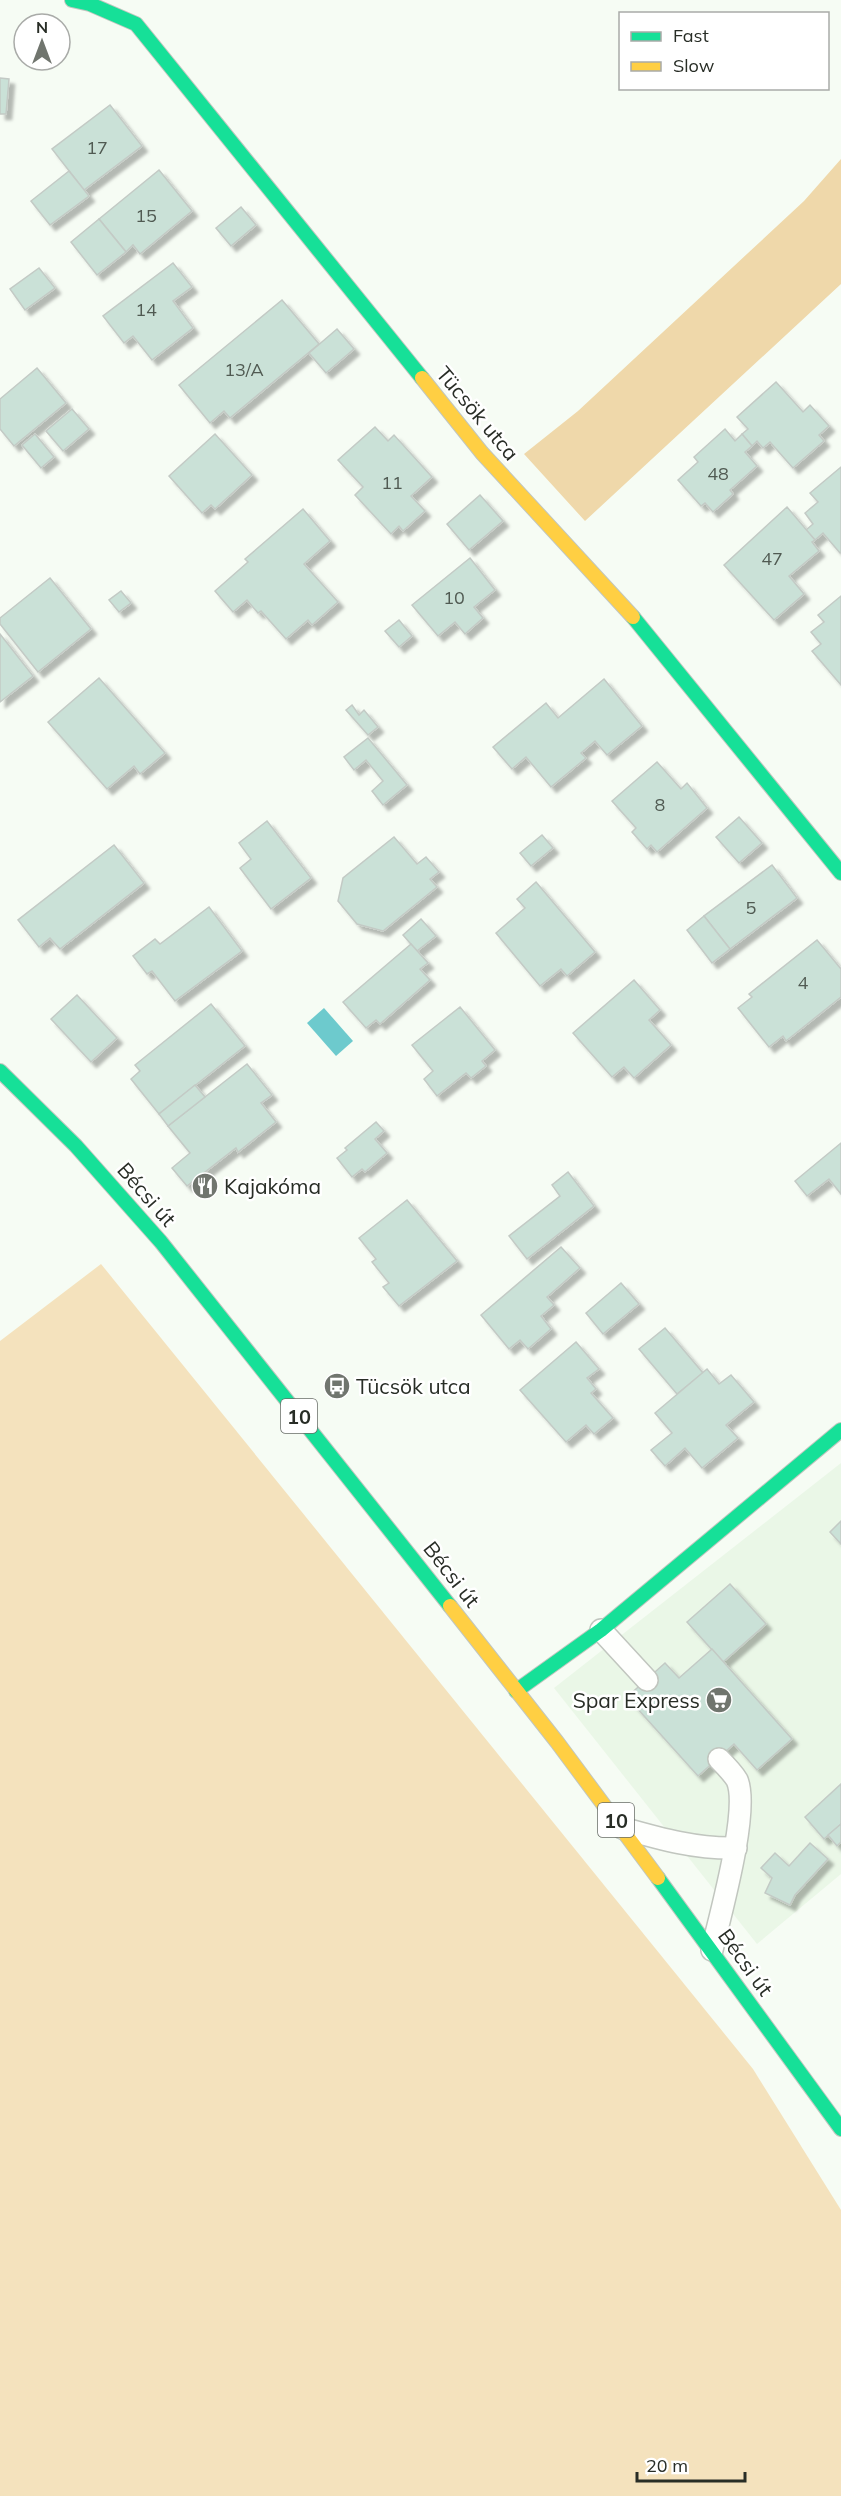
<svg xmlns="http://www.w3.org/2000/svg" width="841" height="2496" font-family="Mulish,sans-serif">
	<defs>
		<filter id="shadow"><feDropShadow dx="5.5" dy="5.5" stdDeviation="1.5" flood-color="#0004"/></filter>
	</defs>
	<rect width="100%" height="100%" fill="#f6fcf4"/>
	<path fill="#eaf7e7" d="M 841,1463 L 841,1874 L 757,1944 L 554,1688 Z"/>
	<path fill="#f4e2bd" d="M 101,1264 L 753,2069 L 841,2210 L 841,2496 L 0,2496 L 0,1341 Z"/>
	<path fill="#efd8aa" d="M 841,159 L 841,284 L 585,521 L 524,454 L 578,411 L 804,201 Z"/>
	<path fill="#6dcacd" d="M 324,1008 L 353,1041 L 336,1056 L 307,1023 Z"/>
	<g fill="#cae1d7" stroke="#c3cac5" stroke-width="1.5" filter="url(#shadow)">
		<path d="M 0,78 L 9,79 L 6,114 L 0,114 Z"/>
		<path d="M 110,105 L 142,146 L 84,190 L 52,149 Z"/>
		<path d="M 159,170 L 192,211 L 140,254 L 133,245 L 126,252 L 99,219 Z"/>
		<path d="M 69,171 L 89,196 L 50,225 L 31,201 Z"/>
		<path d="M 241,207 L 256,225 L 231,246 L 216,228 Z"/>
		<path d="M 99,219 L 126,252 L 97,275 L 71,242 Z"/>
		<path d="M 173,263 L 192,287 L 173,301 L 193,328 L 152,360 L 133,336 L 124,343 L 103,316 Z"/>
		<path d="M 39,268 L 55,288 L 25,310 L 10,289 Z"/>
		<path d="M 282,300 L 319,344 L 230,418 L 224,411 L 210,423 L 179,385 Z"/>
		<path d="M 337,329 L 354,349 L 326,373 L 309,353 Z"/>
		<path d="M 37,368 L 66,403 L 14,446 L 0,429 L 0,399 Z"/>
		<path d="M 776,382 L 803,412 L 810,405 L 829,426 L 819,435 L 824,441 L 793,468 L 770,442 L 763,448 L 757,441 L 752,446 L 742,434 L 748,429 L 737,417 Z"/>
		<path d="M 72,409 L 89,429 L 63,451 L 46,431 Z"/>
		<path d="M 375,427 L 388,441 L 394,435 L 432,477 L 411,496 L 425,511 L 403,531 L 399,526 L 391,534 L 355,495 L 363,487 L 338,460 Z"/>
		<path d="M 725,429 L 735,441 L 742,434 L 752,446 L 745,452 L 757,466 L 730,490 L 733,494 L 713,512 L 705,503 L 701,506 L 678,480 L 698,462 L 694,457 Z"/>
		<path d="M 35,434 L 54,457 L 41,468 L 22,445 Z"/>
		<path d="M 215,434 L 252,475 L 215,509 L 211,505 L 202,513 L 169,476 Z"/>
		<path d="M 841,467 L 841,553 L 840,553 L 823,533 L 815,540 L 806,530 L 813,524 L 805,513 L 818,502 L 810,493 Z"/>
		<path d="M 480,495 L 503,521 L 469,550 L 447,524 Z"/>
		<path d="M 787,507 L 815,540 L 812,542 L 819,551 L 789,576 L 804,594 L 774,620 L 724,565 Z"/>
		<path d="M 303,509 L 330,541 L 304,564 L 338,602 L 312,625 L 308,620 L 286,639 L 261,611 L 258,613 L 247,600 L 233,612 L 215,591 L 248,562 L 245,559 Z"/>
		<path d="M 470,558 L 495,590 L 474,607 L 483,618 L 465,634 L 455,622 L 438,636 L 412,605 Z"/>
		<path d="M 50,578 L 91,629 L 38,672 L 0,624 L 0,618 Z"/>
		<path d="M 121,591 L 131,603 L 119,612 L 109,600 Z"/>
		<path d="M 841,596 L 841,685 L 812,651 L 821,644 L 811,632 L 824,622 L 818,615 Z"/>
		<path d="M 399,620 L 412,636 L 399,647 L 385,631 Z"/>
		<path d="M 0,634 L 33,676 L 0,702 Z"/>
		<path d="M 99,678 L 165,753 L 140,774 L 134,766 L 107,789 L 48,722 Z"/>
		<path d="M 604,679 L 642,726 L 607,755 L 595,741 L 581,753 L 586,758 L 551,787 L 526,757 L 512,769 L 493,747 L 546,703 L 558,718 Z"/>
		<path d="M 352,705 L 359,715 L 364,710 L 378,727 L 368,735 L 346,710 Z"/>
		<path d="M 368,738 L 407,785 L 383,805 L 372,791 L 383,781 L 366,760 L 354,770 L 344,757 Z"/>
		<path d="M 657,762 L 681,789 L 687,783 L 707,808 L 657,852 L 651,845 L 647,849 L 632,832 L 636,828 L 612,801 Z"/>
		<path d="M 739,817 L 762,843 L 739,863 L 716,837 Z"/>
		<path d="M 267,821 L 311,878 L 271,909 L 240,868 L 251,859 L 239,843 Z"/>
		<path d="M 542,835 L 553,848 L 531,866 L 520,853 Z"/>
		<path d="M 394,837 L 417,864 L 426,857 L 439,872 L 430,879 L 437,887 L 383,931 L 357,924 L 338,901 L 343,878 Z"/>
		<path d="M 114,845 L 144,883 L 60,949 L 50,938 L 39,947 L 18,920 Z"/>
		<path d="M 772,865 L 797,898 L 730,949 L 704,916 Z"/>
		<path d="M 536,882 L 595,952 L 567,976 L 561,969 L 540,986 L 496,933 L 525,908 L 517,899 Z"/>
		<path d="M 209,907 L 242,951 L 175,1001 L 152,971 L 147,974 L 133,956 L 155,939 L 160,944 Z"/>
		<path d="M 704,916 L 730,949 L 712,963 L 687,930 Z"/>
		<path d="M 421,919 L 436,936 L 417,951 L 403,935 Z"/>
		<path d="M 817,940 L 841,969 L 841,997 L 786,1041 L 783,1036 L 769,1047 L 738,1008 L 752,997 L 749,994 Z"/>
		<path d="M 411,944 L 428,963 L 420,969 L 430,980 L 380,1024 L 376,1020 L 366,1028 L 343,1002 Z"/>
		<path d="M 634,980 L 660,1010 L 649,1020 L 671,1045 L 634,1078 L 624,1067 L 612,1077 L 573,1033 Z"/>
		<path d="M 77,995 L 117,1038 L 91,1062 L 51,1019 Z"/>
		<path d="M 211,1004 L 245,1046 L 159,1114 L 131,1079 L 140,1071 L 135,1065 Z"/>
		<path d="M 460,1007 L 495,1050 L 482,1061 L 486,1066 L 471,1078 L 466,1073 L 437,1096 L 424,1079 L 433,1071 L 412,1045 Z"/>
		<path d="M 247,1064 L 272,1095 L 261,1103 L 276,1122 L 238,1152 L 236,1148 L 187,1186 L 172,1168 L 190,1153 L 168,1126 Z"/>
		<path d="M 195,1085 L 205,1097 L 168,1126 L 159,1114 Z"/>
		<path d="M 376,1122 L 384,1131 L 375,1139 L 387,1153 L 365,1172 L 362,1169 L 352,1177 L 337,1158 L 347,1150 L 345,1148 Z"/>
		<path d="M 841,1143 L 841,1194 L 829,1179 L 807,1196 L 795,1181 Z"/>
		<path d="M 568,1172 L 594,1206 L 527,1259 L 509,1236 L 560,1196 L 552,1185 Z"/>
		<path d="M 407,1200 L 457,1261 L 399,1306 L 383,1287 L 389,1283 L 372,1262 L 376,1259 L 359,1238 Z"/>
		<path d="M 561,1247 L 580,1268 L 547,1297 L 554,1305 L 541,1316 L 551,1329 L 528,1349 L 520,1340 L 509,1349 L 481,1315 Z"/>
		<path d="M 621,1283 L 639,1304 L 603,1334 L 586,1313 Z"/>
		<path d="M 665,1328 L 703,1373 L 677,1394 L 639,1349 Z"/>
		<path d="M 576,1342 L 599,1369 L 587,1378 L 596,1389 L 591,1393 L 613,1418 L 594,1434 L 586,1425 L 566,1442 L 520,1390 Z"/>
		<path d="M 707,1369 L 719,1384 L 731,1375 L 754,1402 L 726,1425 L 738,1438 L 702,1468 L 685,1448 L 665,1466 L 651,1450 L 672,1433 L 655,1413 Z"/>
		<path d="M 841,1521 L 841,1544 L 830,1532 Z"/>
		<path d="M 730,1584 L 766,1624 L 723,1662 L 687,1622 Z"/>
		<path d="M 712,1649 L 792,1739 L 757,1770 L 734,1744 L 698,1776 L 627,1697 L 665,1663 L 679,1678 Z"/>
		<path d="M 841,1784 L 841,1824 L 824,1839 L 805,1817 Z"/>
		<path d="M 841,1824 L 841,1842 L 837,1846 L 828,1835 Z"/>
		<path d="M 810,1843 L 828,1859 L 795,1895 L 790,1905 L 765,1893 L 772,1878 L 761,1868 L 775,1853 L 789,1866 Z"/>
	</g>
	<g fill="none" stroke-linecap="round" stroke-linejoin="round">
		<defs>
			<g id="lane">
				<path d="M 601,1630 L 647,1680"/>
				<path d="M 622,1828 C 661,1839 696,1849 736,1848"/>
				<path d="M 712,1950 C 720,1916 750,1809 737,1780 C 732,1772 725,1765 719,1759"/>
			</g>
			<g id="fast">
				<path d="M 72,0 L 90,4 L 136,24 L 422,378"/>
				<path d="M 633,617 L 841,873"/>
				<path d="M 0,1071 L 76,1146 L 161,1242 L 450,1606"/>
				<path d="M 516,1691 L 601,1630 L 841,1430"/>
				<path d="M 658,1878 L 841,2129"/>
			</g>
			<g id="slow">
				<path d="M 422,378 L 482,453 L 633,617"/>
				<path d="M 450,1606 L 557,1742 L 658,1878"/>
			</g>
		</defs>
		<use href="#lane" stroke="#c1c6bf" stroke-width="24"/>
		<use href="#fast" stroke="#c1c6bf" stroke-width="16"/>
		<use href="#slow" stroke="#c1c6bf" stroke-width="16"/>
		<use href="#lane" stroke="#fefffd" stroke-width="21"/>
		<use href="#fast" stroke="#16e098" stroke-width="14"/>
		<use href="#slow" stroke="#ffcf43" stroke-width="14"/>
	</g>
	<defs>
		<symbol id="restaurant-disc" viewBox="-11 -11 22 22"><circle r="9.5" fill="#70756e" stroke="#fff"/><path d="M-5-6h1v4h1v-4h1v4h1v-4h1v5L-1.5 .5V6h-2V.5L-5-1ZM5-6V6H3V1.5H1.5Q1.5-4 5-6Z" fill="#fff"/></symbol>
		<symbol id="bus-disc" viewBox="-11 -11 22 22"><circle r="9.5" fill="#70756e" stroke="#fff"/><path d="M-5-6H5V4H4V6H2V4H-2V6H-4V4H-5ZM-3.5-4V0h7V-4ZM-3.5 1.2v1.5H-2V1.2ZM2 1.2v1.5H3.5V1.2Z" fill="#fff"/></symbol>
		<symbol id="supermarket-disc" viewBox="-11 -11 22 22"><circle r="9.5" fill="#70756e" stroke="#fff"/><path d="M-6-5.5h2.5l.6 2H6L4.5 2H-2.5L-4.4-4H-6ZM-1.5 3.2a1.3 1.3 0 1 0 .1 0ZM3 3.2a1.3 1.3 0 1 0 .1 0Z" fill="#fff"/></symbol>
	</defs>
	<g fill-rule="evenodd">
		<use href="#restaurant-disc" x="190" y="1171" width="30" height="30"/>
		<use href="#bus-disc" x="322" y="1371" width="30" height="30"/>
		<use href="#supermarket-disc" x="704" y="1685" width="30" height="30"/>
	</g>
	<g text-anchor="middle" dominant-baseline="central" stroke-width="5" stroke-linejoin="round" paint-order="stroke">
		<g font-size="18" fill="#505a52">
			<text x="97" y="147">17</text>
			<text x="146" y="215">15</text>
			<text x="146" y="309">14</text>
			<text x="244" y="369">13/A</text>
			<text x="718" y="473">48</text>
			<text x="392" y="482">11</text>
			<text x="772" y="558">47</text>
			<text x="454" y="597">10</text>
			<text x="660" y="804">8</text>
			<text x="751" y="907">5</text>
			<text x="803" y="982">4</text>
		</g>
		<g fill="#fff" stroke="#686c67" stroke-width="1.5">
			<rect x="281" y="1399" width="36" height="34" rx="4.5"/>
			<rect x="598" y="1803" width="36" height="34" rx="4.5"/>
		</g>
		<g font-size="20" font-weight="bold" fill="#282d26">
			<text x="299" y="1416">10</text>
			<text x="616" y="1820">10</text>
		</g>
		<g font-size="21" fill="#282d26" stroke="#fff">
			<text transform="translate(478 413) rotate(50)">Tücsök utca</text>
			<text transform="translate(147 1194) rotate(49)">Bécsi út</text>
			<text transform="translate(452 1574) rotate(52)">Bécsi út</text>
			<text transform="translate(746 1962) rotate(54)">Bécsi út</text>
		</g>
		<g font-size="21" fill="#282d26" stroke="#fff" text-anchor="start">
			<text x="224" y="1186">Kajakóma</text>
			<text x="356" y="1386">Tücsök utca</text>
			<text x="700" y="1700" text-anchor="end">Spar Express</text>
		</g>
	</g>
	<rect x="619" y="12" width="210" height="78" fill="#ffffff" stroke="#a9aba8" stroke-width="1.5"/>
	<rect x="631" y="32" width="30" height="9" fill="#16e098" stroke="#a9aba8" stroke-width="1.5"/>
	<text x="673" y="42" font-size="18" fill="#282d26">Fast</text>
	<rect x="631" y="62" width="30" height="9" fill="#ffcf43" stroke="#a9aba8" stroke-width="1.5"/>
	<text x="673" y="72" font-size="18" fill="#282d26">Slow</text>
	<g transform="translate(42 42)"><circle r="28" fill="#ffffff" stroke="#a9aba8" stroke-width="1.5"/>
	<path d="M0-4.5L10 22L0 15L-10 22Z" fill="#70756e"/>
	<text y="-9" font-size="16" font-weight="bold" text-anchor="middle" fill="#282d26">N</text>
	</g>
	<path d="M637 2472v9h108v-9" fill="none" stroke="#282d26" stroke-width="3"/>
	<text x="646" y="2472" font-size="18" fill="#282d26" stroke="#ffffff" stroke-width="4.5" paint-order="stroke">20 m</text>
</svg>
